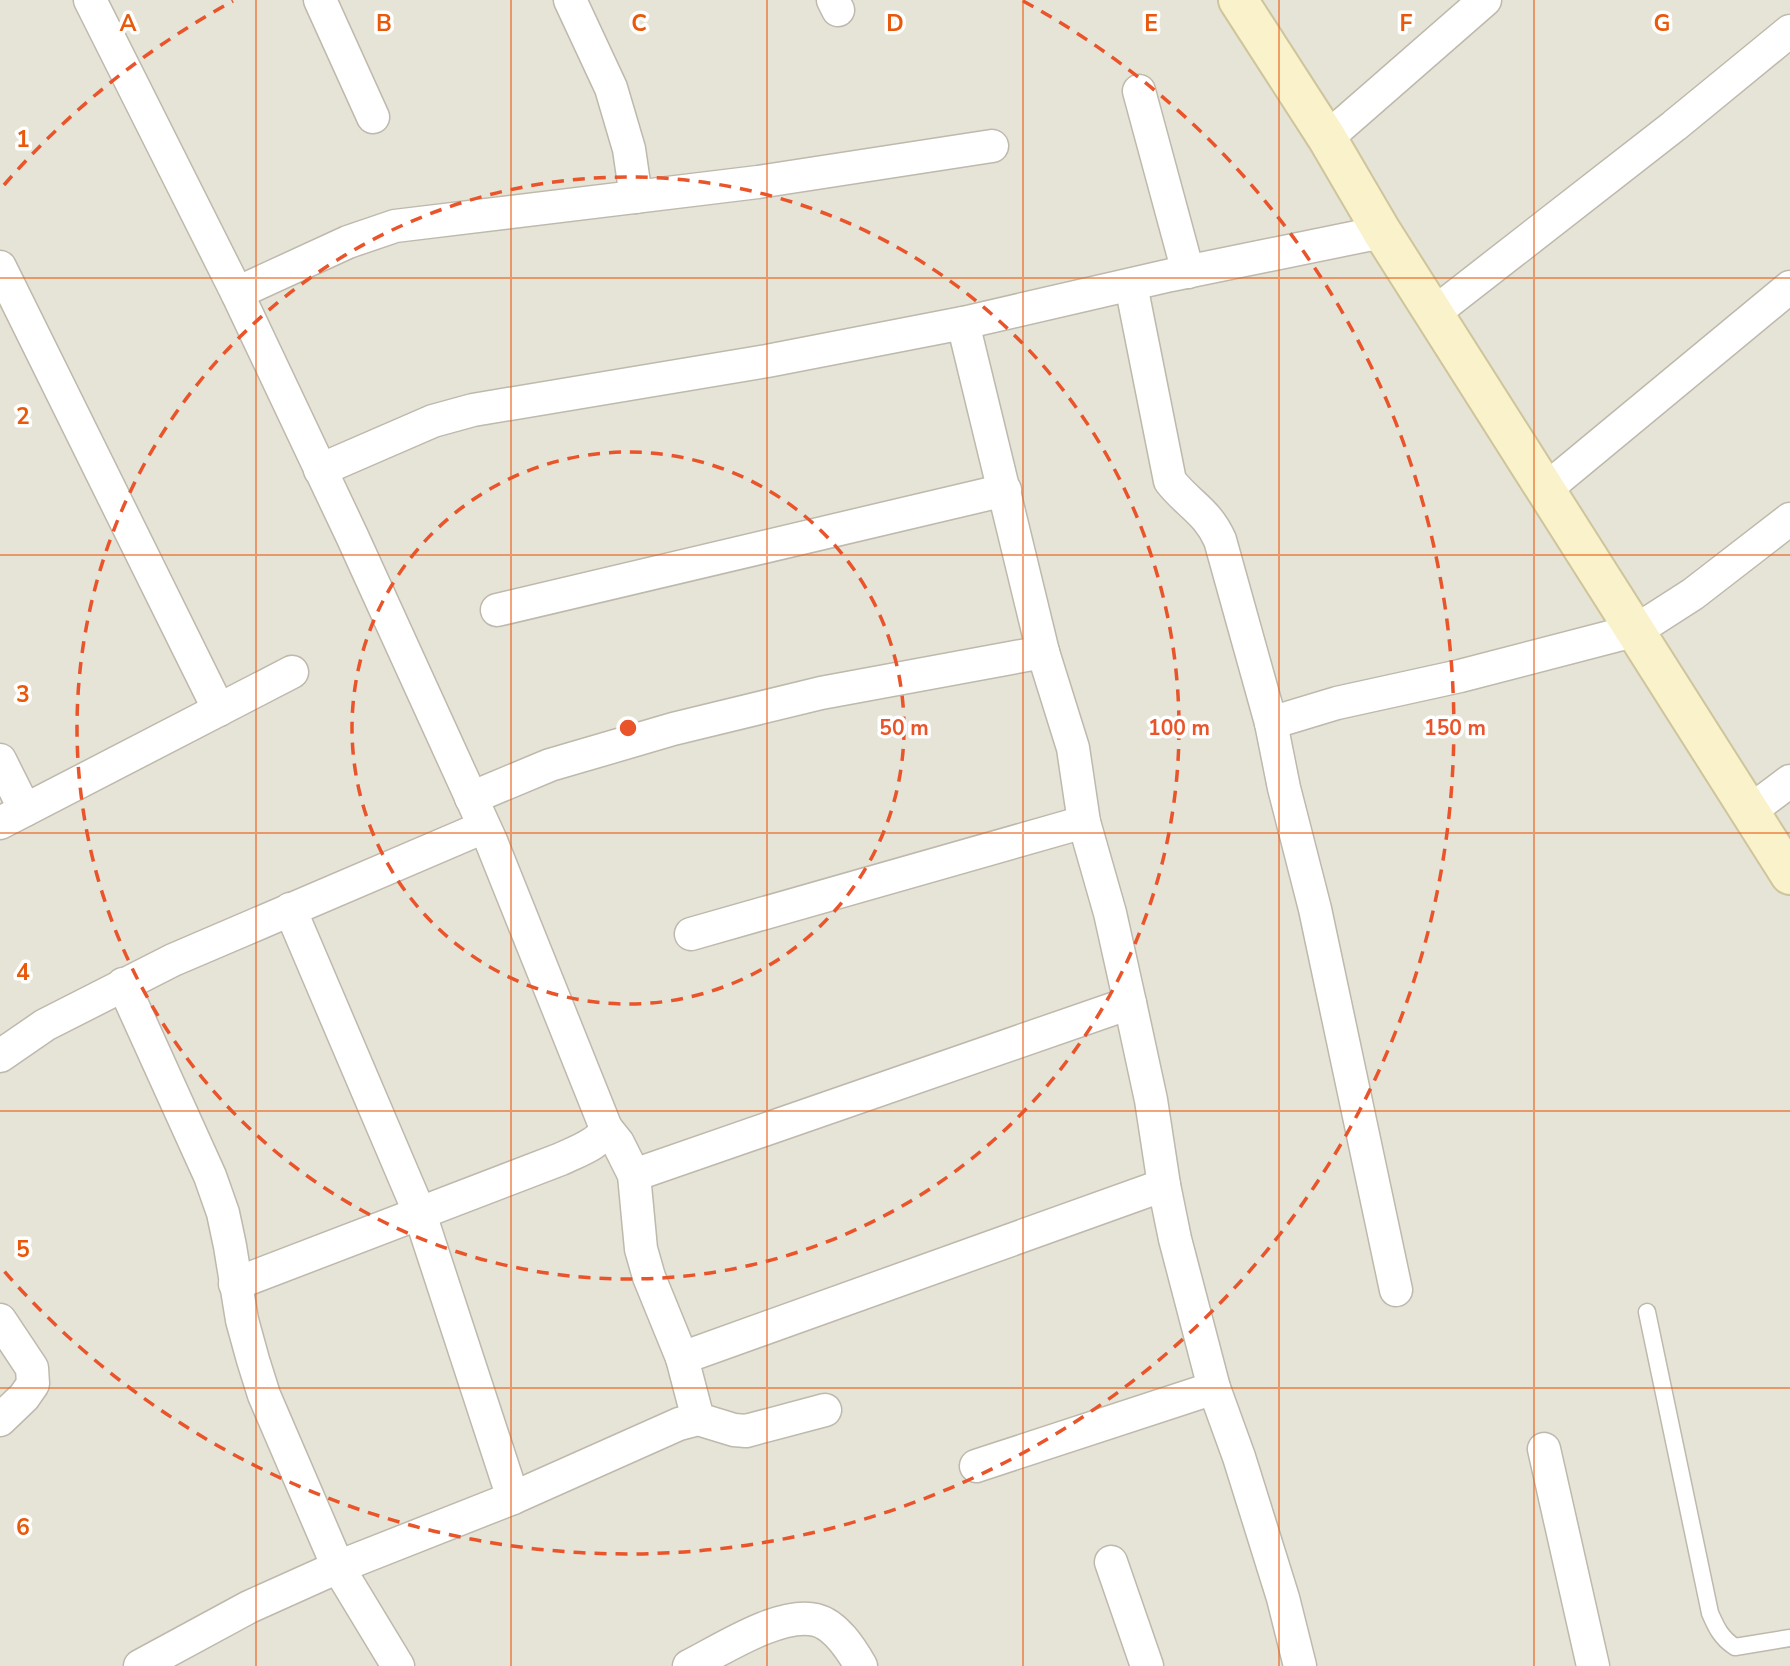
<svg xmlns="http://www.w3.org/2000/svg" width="1790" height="1666" font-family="'Nunito Sans',sans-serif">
	<rect width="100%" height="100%" fill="#f3f1e9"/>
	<rect fill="#e6e3d7" x="0" y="0" width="1790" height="1666"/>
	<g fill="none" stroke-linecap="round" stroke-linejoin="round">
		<defs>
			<path id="lane" d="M 1647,1312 L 1710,1613 C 1716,1627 1721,1638 1735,1647 L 1790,1638"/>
			<g id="street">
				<path d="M 90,0 L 237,293 L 352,536 L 491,841 L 606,1128 L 618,1143 L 634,1175 L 641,1249 L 649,1277 L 682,1358 L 698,1419"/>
				<path d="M 320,0 L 373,117"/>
				<path d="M 570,0 L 611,88 L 629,149 L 636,197"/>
				<path d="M 833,0 L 838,10"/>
				<path d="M 1139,91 L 1188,272"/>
				<path d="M 1327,138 L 1485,0"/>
				<path d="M 0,267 L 219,710"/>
				<path d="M 1131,285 L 1170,481 C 1189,505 1207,511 1220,540 L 1271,723 L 1284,788 L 1315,909 L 1396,1290"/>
				<path d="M 237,293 L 348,242 L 395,226 L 758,182 L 992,146"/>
				<path d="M 1434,313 L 1674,126 L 1790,31"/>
				<path d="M 963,323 L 1171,275 L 1382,232"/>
				<path d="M 320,470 L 433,421 L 473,410 L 767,361 L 963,323 L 1043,652"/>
				<path d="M 1546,489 L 1790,287"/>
				<path d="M 497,610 L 1005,490"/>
				<path d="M 1271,723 L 1337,703 L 1460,676 L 1637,630 L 1693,594 L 1790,519"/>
				<path d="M 0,760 L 25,810"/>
				<path d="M 471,798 L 550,765 L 673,729 L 821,693 L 1043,652 L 1073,748 L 1084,822 L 1110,913 L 1130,1003"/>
				<path d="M 1750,811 L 1790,781"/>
				<path d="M 0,823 L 292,672"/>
				<path d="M 290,909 L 420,1214 L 513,1498"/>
				<path d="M 691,934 L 1084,822"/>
				<path d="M 123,984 L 210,1176 L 223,1213 L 230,1246 L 242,1320 L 253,1360 L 264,1395 L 338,1567 L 249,1607 L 140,1666"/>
				<path d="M 0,1056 L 45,1025 L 173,960 L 484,827"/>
				<path d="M 634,1175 L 1130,1003 L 1151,1100 L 1164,1185 L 1175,1239 L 1214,1388 L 1239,1457 L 1283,1598 L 1300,1666"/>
				<path d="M 235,1284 L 561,1159 C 575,1152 601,1144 606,1128"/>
				<path d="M 0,1320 L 32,1368 L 33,1384 L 24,1397 L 0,1420"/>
				<path d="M 682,1358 L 1164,1185"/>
				<path d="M 1544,1449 L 1593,1666"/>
				<path d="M 976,1466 L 1214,1388"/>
				<path d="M 1111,1562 L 1147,1666"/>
				<path d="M 398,1666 L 338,1567 L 513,1498 L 679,1424 L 698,1419 L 734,1430 L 746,1431 L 825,1410"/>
				<path d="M 689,1666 C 721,1650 780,1611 816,1620 C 836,1625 851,1649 861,1666"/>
			</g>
			<path id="secondary" d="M 1238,0 L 1327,138 L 1382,232 L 1790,875"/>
		</defs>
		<use href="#lane" stroke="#beb9ac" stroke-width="19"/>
		<use href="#street" stroke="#beb9ac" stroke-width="35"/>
		<use href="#secondary" stroke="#cfc59c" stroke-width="42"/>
		<use href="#lane" stroke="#fff" stroke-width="16"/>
		<use href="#street" stroke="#fff" stroke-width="32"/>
		<use href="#secondary" stroke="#faf2cb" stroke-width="38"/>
	</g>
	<path fill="none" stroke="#e8590c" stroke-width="2" stroke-opacity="0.55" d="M 256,0 L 256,1666M 511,0 L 511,1666M 767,0 L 767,1666M 1023,0 L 1023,1666M 1279,0 L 1279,1666M 1534,0 L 1534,1666M 0,278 L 1790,278M 0,555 L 1790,555M 0,833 L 1790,833M 0,1111 L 1790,1111M 0,1388 L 1790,1388"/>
	<g fill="none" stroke="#e9542a" stroke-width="3.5" stroke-dasharray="12 9">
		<circle cx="628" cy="728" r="276"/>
		<circle cx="628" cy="728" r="551"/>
		<path d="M4 185A827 827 0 0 1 233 1M1023 1A827 827 0 1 1 4 1271"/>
	</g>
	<g font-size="23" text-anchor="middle" font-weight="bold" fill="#e8590c" stroke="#fff" stroke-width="7" stroke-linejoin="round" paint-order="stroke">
		<text x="128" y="31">A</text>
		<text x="384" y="31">B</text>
		<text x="639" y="31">C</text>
		<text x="895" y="31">D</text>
		<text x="1151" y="31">E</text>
		<text x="1406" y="31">F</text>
		<text x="1662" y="31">G</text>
		<text x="23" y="147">1</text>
		<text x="23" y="424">2</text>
		<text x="23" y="702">3</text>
		<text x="23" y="980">4</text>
		<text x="23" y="1257">5</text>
		<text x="23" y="1535">6</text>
	</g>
	<circle cx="628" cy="728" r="10" fill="#e9542a" stroke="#fff" stroke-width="3.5"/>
	<g font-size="21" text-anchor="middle" font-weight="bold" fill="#e9542a" stroke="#fff" stroke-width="7" stroke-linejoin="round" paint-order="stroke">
		<text x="904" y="735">50 m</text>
		<text x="1179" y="735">100 m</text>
		<text x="1455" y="735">150 m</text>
	</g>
</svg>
